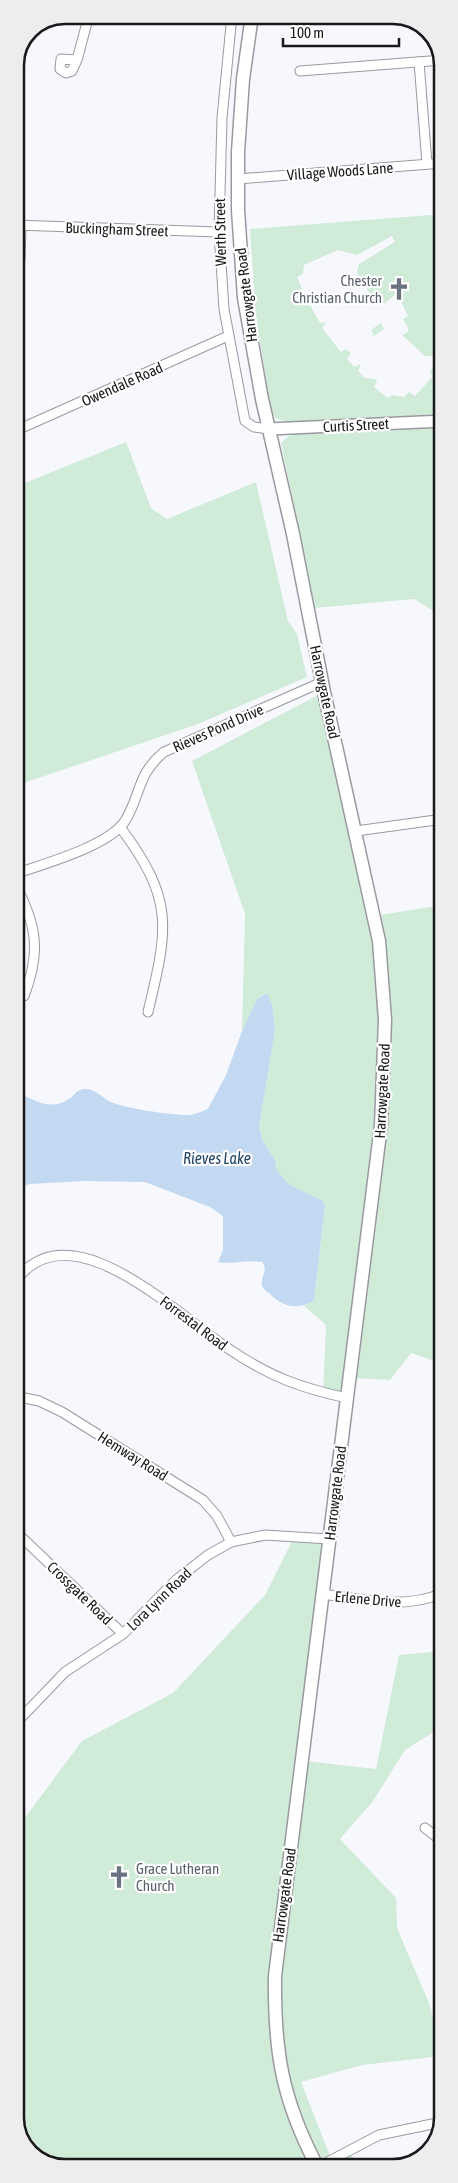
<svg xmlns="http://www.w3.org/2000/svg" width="458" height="2183" font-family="'Asap Condensed',sans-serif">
	<rect width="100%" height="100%" fill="#f7f8fe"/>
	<g fill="#d1ebd9">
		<path d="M 260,15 L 289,15 L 258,26 Z"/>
		<path d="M 443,214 L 443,357 L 425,356 L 402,335 L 408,332 L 408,328 L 403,319 L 408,316 L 397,293 L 384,304 L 382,301 L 376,304 L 357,272 L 359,264 L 395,242 L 392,236 L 357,255 L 338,250 L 304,265 L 303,274 L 297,277 L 306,298 L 313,297 L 309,303 L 320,323 L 326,322 L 322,328 L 341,352 L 345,349 L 351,353 L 347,359 L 354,367 L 361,364 L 358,371 L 365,378 L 375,379 L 377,382 L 374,387 L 388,398 L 392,395 L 404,397 L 409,392 L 415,396 L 433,376 L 430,373 L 431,369 L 443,367 L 443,414 L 289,423 L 275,418 L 271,411 L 256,316 L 250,229 Z"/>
		<path d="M 381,323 L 384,329 L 374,336 L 371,330 Z"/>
		<path d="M 443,426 L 443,617 L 414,599 L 315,608 L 281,443 L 293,432 Z"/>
		<path d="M 126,442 L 151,508 L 167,519 L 256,482 L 288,621 L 297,634 L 307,677 L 198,724 L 15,786 L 15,487 Z"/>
		<path d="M 324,692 L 372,902 L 385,1036 L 347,1398 L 323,1393 L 326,1325 L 304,1306 L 314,1301 L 325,1206 L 323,1201 L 290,1185 L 277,1171 L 275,1160 L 263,1141 L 259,1127 L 275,1031 L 272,1004 L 266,993 L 257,999 L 242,1031 L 245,914 L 192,761 Z"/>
		<path d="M 443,905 L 443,1415 L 440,1413 L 435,1361 L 411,1353 L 390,1380 L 355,1378 L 384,1154 L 390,1018 L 380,915 Z"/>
		<path d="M 294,1537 L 329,1539 L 291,1843 L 276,2041 L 317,2166 L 348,2150 L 360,2168 L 59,2168 L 30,2154 L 15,2125 L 15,1831 L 82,1741 L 173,1693 L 265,1595 Z"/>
		<path d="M 443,1651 L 443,1726 L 405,1750 L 373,1801 L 340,1839 L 396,1898 L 397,1928 L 429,2003 L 442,2056 L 362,2065 L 301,2082 L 330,2156 L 318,2158 L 296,2112 L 279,2035 L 283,1949 L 305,1761 L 376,1769 L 399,1655 Z"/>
	</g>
	<g fill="#c2d9f1">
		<path d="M 267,993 L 272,1004 L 275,1031 L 259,1127 L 263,1141 L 275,1160 L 277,1171 L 290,1185 L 323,1201 L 325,1206 L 314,1301 C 297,1310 283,1307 270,1294 C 266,1291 263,1289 262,1285 C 260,1276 269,1271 262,1262 C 247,1259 232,1265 218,1262 L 223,1250 L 223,1216 L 210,1207 L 145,1182 L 83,1181 L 30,1184 L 15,1189 L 15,1091 C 33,1099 49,1112 69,1099 C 75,1095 76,1090 84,1089 C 97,1089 100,1097 111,1102 C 123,1108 176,1116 190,1115 C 196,1114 202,1111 208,1109 L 226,1075 L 242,1031 L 257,999 Z"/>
		<path d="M 443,1691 L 443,1726 L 435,1723 L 436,1703 Z"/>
	</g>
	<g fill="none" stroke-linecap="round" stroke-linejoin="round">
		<defs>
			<g id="minor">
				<path d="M 232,15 L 222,118 L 219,232 L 224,309 L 245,421 L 254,427 L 269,429"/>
				<path d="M 77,60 L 61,59 L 60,69 L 66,73 L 72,71 L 77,60 L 89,15"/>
				<path d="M 419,62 L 427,164"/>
				<path d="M 300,71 L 443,60"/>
				<path d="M 238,179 L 443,163"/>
				<path d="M 15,225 L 219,232"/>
				<path d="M 15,272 L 20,259 L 21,226"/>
				<path d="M 15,431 L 228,336"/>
				<path d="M 120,827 C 175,900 168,928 148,1012"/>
				<path d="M 356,831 L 443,819"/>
				<path d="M 15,874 C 43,864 109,846 125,821 C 141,795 137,774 164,752 L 322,682"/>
				<path d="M 15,884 C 37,925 41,952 24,996"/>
				<path d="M 15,1282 C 70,1204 181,1319 232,1351 C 271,1377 301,1388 347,1398"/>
				<path d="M 15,1396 L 39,1401 L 62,1412 L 203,1500 L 217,1516 L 231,1542"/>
				<path d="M 15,1531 L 123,1634"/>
				<path d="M 322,1594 C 363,1599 404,1610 443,1593"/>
				<path d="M 15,1724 L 65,1672 L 123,1634 L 176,1580 L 208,1555 L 231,1542 L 265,1535 L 329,1539"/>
				<path d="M 425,1828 L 443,1842"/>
				<path d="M 318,2167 L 379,2135 L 442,2122"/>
			</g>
			<path id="tertiary" d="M 269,429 L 443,421"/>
			<path id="secondary" d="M 252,15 L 243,79 L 238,152 L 238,210 L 244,298 L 262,399 L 293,534 L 324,692 L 379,941 L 385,1020 L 381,1125 L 275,1976 C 274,2052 282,2100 318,2168"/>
		</defs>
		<use href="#minor" stroke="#9999a0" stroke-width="11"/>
		<use href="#tertiary" stroke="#9999a0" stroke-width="14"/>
		<use href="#secondary" stroke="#9999a0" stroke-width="15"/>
		<use href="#minor" stroke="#fff" stroke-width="9"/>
		<use href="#tertiary" stroke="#fff" stroke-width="11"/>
		<use href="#secondary" stroke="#fff" stroke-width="12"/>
	</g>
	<defs>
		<symbol id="church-bare" viewBox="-9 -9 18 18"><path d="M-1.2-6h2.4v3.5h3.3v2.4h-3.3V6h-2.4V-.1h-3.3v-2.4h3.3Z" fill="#6b7280" stroke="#fff" stroke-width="2.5" paint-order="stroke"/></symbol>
	</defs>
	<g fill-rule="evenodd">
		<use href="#church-bare" x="383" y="273" width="32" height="32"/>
		<use href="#church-bare" x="103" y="1861" width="32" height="32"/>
	</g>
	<g text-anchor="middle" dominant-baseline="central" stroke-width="4.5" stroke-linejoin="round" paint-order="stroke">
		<g font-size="15" fill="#19191c" stroke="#fff">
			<text transform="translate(340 171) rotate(-4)">Village Woods Lane</text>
			<text transform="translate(117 229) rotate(2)">Buckingham Street</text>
			<text transform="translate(220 232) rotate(-91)">Werth Street</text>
			<text transform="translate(246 295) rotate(-97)">Harrowgate Road</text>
			<text transform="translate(122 384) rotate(-24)">Owendale Road</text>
			<text transform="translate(356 425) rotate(-3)">Curtis Street</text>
			<text transform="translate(325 692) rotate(78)">Harrowgate Road</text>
			<text transform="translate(218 728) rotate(-24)">Rieves Pond Drive</text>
			<text transform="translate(382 1091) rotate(-87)">Harrowgate Road</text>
			<text transform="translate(194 1323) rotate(37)">Forrestal Road</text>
			<text transform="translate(133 1456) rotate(32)">Hemway Road</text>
			<text transform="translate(335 1493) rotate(-83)">Harrowgate Road</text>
			<text transform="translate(80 1593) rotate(44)">Crossgate Road</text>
			<text transform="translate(159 1599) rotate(-44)">Lora Lynn Road</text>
			<text transform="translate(368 1599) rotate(5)">Erlene Drive</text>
			<text transform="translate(284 1895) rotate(-82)">Harrowgate Road</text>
		</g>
		<g font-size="15" fill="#5b616d" stroke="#fff" text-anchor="end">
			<text x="382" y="280">Chester<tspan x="382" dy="17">Christian Church</tspan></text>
			<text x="136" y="1868" text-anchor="start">Grace Lutheran<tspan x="136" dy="17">Church</tspan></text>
		</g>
		<g font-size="16" font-style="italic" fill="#224567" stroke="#fff">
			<text x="217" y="1158">Rieves Lake</text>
		</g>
	</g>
	<path d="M0 0H458V2183H0ZM65 24H393A41 41 0 0 1 434 65V2118A41 41 0 0 1 393 2159H65A41 41 0 0 1 24 2118V65A41 41 0 0 1 65 24Z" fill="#ededed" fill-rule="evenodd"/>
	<path fill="none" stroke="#19191c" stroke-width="2.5" d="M65 24H393A41 41 0 0 1 434 65V2118A41 41 0 0 1 393 2159H65A41 41 0 0 1 24 2118V65A41 41 0 0 1 65 24Z"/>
	<path d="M283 38v8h116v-8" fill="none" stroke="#19191c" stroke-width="2.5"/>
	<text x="290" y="38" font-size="15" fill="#19191c" stroke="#ffffff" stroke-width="4" paint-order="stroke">100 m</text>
</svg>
